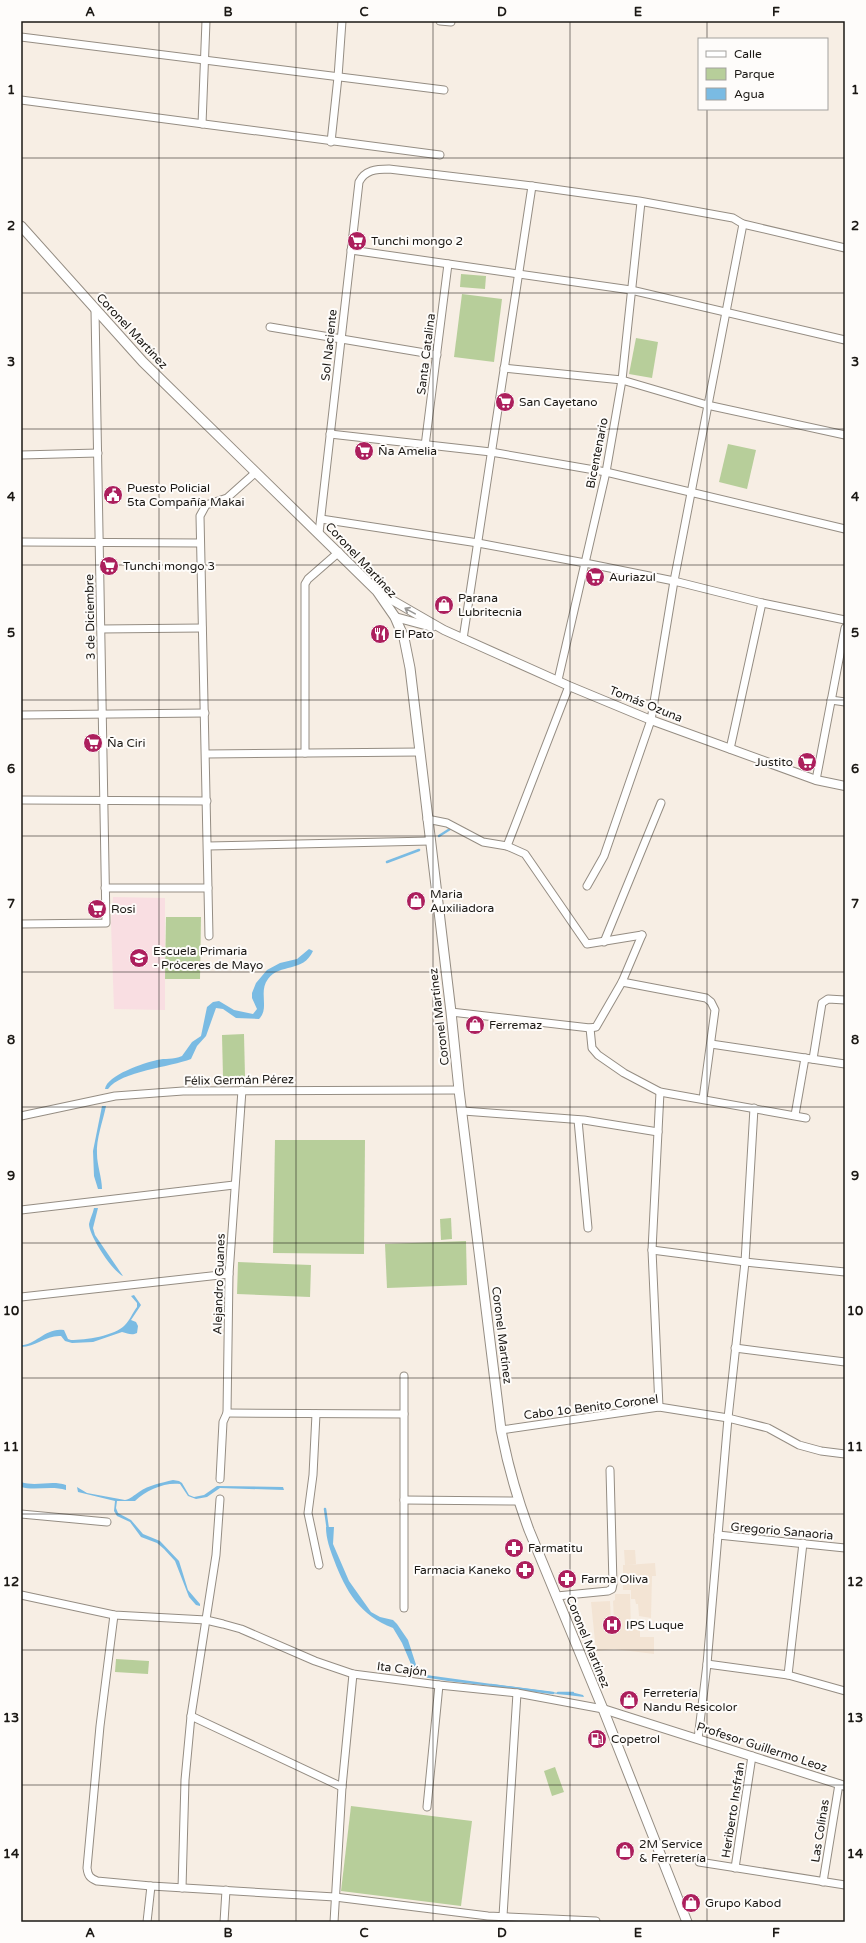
<svg xmlns="http://www.w3.org/2000/svg" width="866" height="1943" font-family="'Varela Round',sans-serif">
	<rect width="100%" height="100%" fill="#f7eee4"/>
	<g fill="#f3e4d4">
		<path d="M 624,1550 L 635,1550 L 636,1564 L 627,1565 L 655,1563 L 656,1576 L 652,1576 L 651,1618 L 639,1616 L 638,1604 L 636,1604 L 635,1599 L 631,1599 L 631,1590 L 623,1590 L 623,1565 L 625,1565 Z"/>
		<path d="M 615,1594 L 630,1594 L 631,1629 L 640,1630 L 640,1637 L 654,1637 L 654,1654 L 614,1649 L 596,1651 L 591,1602 L 610,1601 L 611,1621 L 614,1621 L 613,1601 L 615,1600 Z"/>
	</g>
	<path fill="#f9dee2" d="M 113,897 L 165,898 L 165,1010 L 114,1009 L 111,924 Z"/>
	<g fill="#b7ce9a">
		<path d="M 461,274 L 486,276 L 485,289 L 460,287 Z"/>
		<path d="M 462,294 L 502,299 L 494,362 L 454,357 Z"/>
		<path d="M 636,338 L 658,342 L 652,378 L 629,374 Z"/>
		<path d="M 728,444 L 756,450 L 747,489 L 719,482 Z"/>
		<path d="M 166,917 L 201,917 L 200,979 L 165,979 Z"/>
		<path d="M 244,1034 L 245,1077 L 223,1077 L 222,1035 Z"/>
		<path d="M 275,1140 L 365,1140 L 364,1254 L 273,1253 Z"/>
		<path d="M 451,1218 L 452,1239 L 441,1240 L 440,1219 Z"/>
		<path d="M 466,1241 L 467,1285 L 387,1288 L 385,1244 Z"/>
		<path d="M 238,1262 L 311,1265 L 310,1297 L 237,1294 Z"/>
		<path d="M 116,1659 L 149,1661 L 148,1674 L 115,1672 Z"/>
		<path d="M 555,1767 L 564,1792 L 552,1796 L 544,1771 Z"/>
		<path d="M 351,1806 L 472,1821 L 461,1906 L 341,1891 Z"/>
	</g>
	<g fill="#7abbe3">
		<path d="M 309,949 L 313,951 C 303,973 280,963 268,979 C 258,992 270,1008 259,1019 L 236,1018 L 223,1009 L 216,1008 L 206,1036 L 197,1046 L 191,1059 C 171,1067 121,1071 108,1089 L 105,1089 C 107,1075 144,1063 157,1060 C 165,1058 173,1060 182,1056 L 192,1042 L 201,1036 L 207,1007 L 213,1002 L 219,1001 L 234,1010 L 253,1014 L 257,1009 L 252,998 L 252,993 L 256,983 L 267,970 L 280,963 L 297,959 Z"/>
		<path d="M 102,1106 L 106,1106 C 103,1121 96,1139 97,1154 C 97,1165 102,1178 102,1189 L 98,1189 L 94,1176 L 93,1151 Z"/>
		<path d="M 94,1208 L 98,1208 L 93,1228 L 95,1235 L 123,1276 C 113,1272 89,1236 89,1224 C 90,1219 93,1213 94,1208 Z"/>
		<path d="M 134,1295 L 141,1305 L 131,1320 L 136,1322 L 138,1326 L 137,1333 C 131,1336 128,1333 122,1332 L 93,1342 L 72,1343 L 65,1341 L 61,1336 C 46,1335 36,1347 21,1347 L 21,1345 C 36,1345 46,1327 64,1330 L 68,1339 L 71,1340 C 85,1340 115,1336 125,1325 C 130,1320 133,1312 137,1307 L 137,1303 L 131,1296 Z"/>
		<path d="M 173,1480 L 179,1481 L 182,1483 L 189,1495 L 194,1497 L 204,1495 L 217,1486 L 283,1487 L 284,1490 L 220,1488 L 207,1497 L 196,1499 L 188,1496 L 180,1484 C 165,1482 146,1490 135,1501 L 117,1501 L 116,1508 L 118,1513 L 131,1520 L 143,1534 L 160,1541 L 179,1561 L 188,1590 L 200,1604 L 200,1606 L 196,1605 L 189,1597 L 175,1561 L 164,1549 L 157,1543 L 141,1537 L 130,1522 L 117,1516 L 114,1511 L 115,1501 L 78,1492 L 77,1487 L 87,1493 L 125,1500 C 131,1499 134,1495 139,1492 C 149,1485 161,1483 173,1480 Z"/>
		<path d="M 21,1482 C 36,1487 51,1480 66,1485 L 66,1490 C 51,1485 36,1491 21,1487 Z"/>
		<path d="M 326,1527 L 334,1527 L 333,1544 L 349,1581 L 371,1612 L 380,1617 L 393,1620 L 397,1624 L 408,1640 L 419,1674 L 566,1694 L 575,1693 L 583,1695 L 584,1697 L 448,1681 L 416,1676 L 402,1643 L 393,1628 C 360,1615 346,1592 334,1560 C 330,1549 326,1539 326,1527 Z"/>
	</g>
	<g fill="none" stroke-linecap="round" stroke-linejoin="round">
		<g stroke="#7abbe3" stroke-width="2.5">
			<path d="M 439,836 L 450,829"/>
			<path d="M 387,862 L 419,850"/>
			<path d="M 325,1509 L 328,1530"/>
			<path d="M 491,1685 L 553,1693"/>
			<path d="M 558,1693 L 573,1693"/>
		</g>
		<defs>
			<g id="minor">
				<path d="M 440,21 L 451,22"/>
				<path d="M 21,37 L 444,90"/>
				<path d="M 21,100 L 440,155"/>
				<path d="M 202,124 L 206,21"/>
				<path d="M 331,142 L 338,77 L 342,21"/>
				<path d="M 351,250 L 631,290 L 845,340"/>
				<path d="M 270,327 L 437,355"/>
				<path d="M 504,368 L 622,380 L 707,405 L 845,435"/>
				<path d="M 330,434 L 491,452 L 606,472 L 845,529"/>
				<path d="M 425,446 L 448,264"/>
				<path d="M 21,455 L 98,453"/>
				<path d="M 321,519 L 478,543 L 585,563 L 674,581 L 762,603 L 845,620"/>
				<path d="M 319,533 L 359,182 C 365,170 376,169 389,169 L 532,186 L 639,201 L 733,218 L 743,224 L 845,248"/>
				<path d="M 21,542 L 200,543"/>
				<path d="M 101,629 L 202,628"/>
				<path d="M 463,639 L 532,186"/>
				<path d="M 558,680 L 606,472 L 622,380 L 641,202"/>
				<path d="M 831,700 L 845,702"/>
				<path d="M 21,715 L 205,713"/>
				<path d="M 730,749 L 762,603"/>
				<path d="M 305,753 L 305,584 L 308,579 L 339,552"/>
				<path d="M 206,754 L 420,752"/>
				<path d="M 816,780 L 845,628"/>
				<path d="M 21,800 L 207,801"/>
				<path d="M 427,819 L 447,823 L 483,842 L 507,846 L 525,854 L 587,944 L 642,935"/>
				<path d="M 208,846 L 430,841"/>
				<path d="M 507,846 L 569,686"/>
				<path d="M 587,886 L 604,856 L 651,720 L 674,581 L 743,224"/>
				<path d="M 105,888 L 208,888"/>
				<path d="M 21,924 L 106,923 L 95,310"/>
				<path d="M 209,936 L 200,516 L 206,505 L 227,498 L 256,472"/>
				<path d="M 604,942 L 661,803"/>
				<path d="M 622,982 L 706,998 L 711,1002 L 715,1010 L 703,1099"/>
				<path d="M 451,1012 L 590,1028 L 596,1027 L 622,982 L 642,935"/>
				<path d="M 590,1028 L 592,1048 L 598,1055 L 624,1073 L 660,1092 L 806,1118"/>
				<path d="M 711,1044 L 845,1064"/>
				<path d="M 813,1059 L 822,1003 L 828,999 L 845,1000"/>
				<path d="M 463,1111 L 584,1120 L 658,1132"/>
				<path d="M 795,1115 L 805,1058"/>
				<path d="M 21,1116 L 115,1096 L 183,1091 L 459,1090"/>
				<path d="M 578,1120 L 588,1228"/>
				<path d="M 21,1210 L 234,1185"/>
				<path d="M 652,1250 L 745,1262 L 845,1272"/>
				<path d="M 21,1297 L 229,1274"/>
				<path d="M 735,1348 L 845,1362"/>
				<path d="M 659,1407 L 652,1250 L 660,1092"/>
				<path d="M 227,1413 L 404,1414"/>
				<path d="M 316,1414 L 313,1475 L 308,1513 L 319,1565"/>
				<path d="M 501,1430 L 659,1407 L 728,1418 L 768,1428 L 799,1445 L 821,1451 L 845,1454"/>
				<path d="M 220,1479 L 223,1422 L 227,1413 L 229,1274 L 242,1090"/>
				<path d="M 404,1500 L 518,1501"/>
				<path d="M 21,1514 L 107,1522"/>
				<path d="M 718,1535 L 845,1548"/>
				<path d="M 21,1595 L 114,1615 L 206,1620 L 223,1624 L 241,1629 L 315,1661 L 353,1674 L 439,1685 L 517,1693 L 603,1709"/>
				<path d="M 557,1596 L 608,1591 L 612,1589 L 613,1584 L 610,1470"/>
				<path d="M 404,1608 L 404,1376"/>
				<path d="M 114,1615 L 100,1726 L 87,1868 C 88,1876 90,1878 97,1881 L 151,1886 L 335,1897 L 488,1916 L 596,1921"/>
				<path d="M 707,1664 L 788,1675 L 845,1691"/>
				<path d="M 788,1675 L 803,1543"/>
				<path d="M 191,1716 L 342,1787"/>
				<path d="M 698,1739 L 707,1664 L 728,1418 L 745,1262 L 754,1108"/>
				<path d="M 427,1807 L 439,1685"/>
				<path d="M 699,1862 L 845,1885"/>
				<path d="M 735,1868 L 752,1756"/>
				<path d="M 823,1882 L 839,1784"/>
				<path d="M 182,1888 L 185,1780 L 191,1716 L 216,1555 L 220,1499"/>
				<path d="M 503,1916 L 517,1693"/>
				<path d="M 147,1922 L 151,1886"/>
				<path d="M 224,1922 L 226,1890"/>
				<path d="M 334,1922 L 342,1787 L 353,1674"/>
			</g>
			<g id="tertiary">
				<path d="M 378,592 L 444,630 L 569,686 L 651,720 L 816,780 L 845,786"/>
				<path d="M 395,617 L 432,627"/>
				<path d="M 603,1709 L 845,1786"/>
			</g>
			<path id="secondary" d="M 21,226 L 143,362 L 377,591 L 395,617 L 404,638 L 410,668 L 451,1012 L 459,1090 L 501,1430 C 508,1467 516,1495 529,1530 L 603,1709 L 687,1922"/>
		</defs>
		<use href="#minor" stroke="#958d83" stroke-width="9"/>
		<use href="#tertiary" stroke="#958d83" stroke-width="10"/>
		<use href="#secondary" stroke="#958d83" stroke-width="11"/>
		<use href="#minor" stroke="#fff" stroke-width="7"/>
		<use href="#tertiary" stroke="#fff" stroke-width="8"/>
		<use href="#secondary" stroke="#fff" stroke-width="9"/>
	</g>
	<defs><path id="oneway-shaft" d="M-6 0H5M1.5-3L5.5 0L1.5 3" fill="none" stroke-width="1.6" stroke-linecap="round" stroke-linejoin="round"/></defs>
	<use stroke="#989795" href="#oneway-shaft" transform="translate(410 611) rotate(-151)"/>
	<path fill="none" stroke="#1b1814" stroke-width="1" stroke-opacity="0.55" d="M 159,21 L 159,1922M 296,21 L 296,1922M 433,21 L 433,1922M 570,21 L 570,1922M 707,21 L 707,39M 707,109 L 707,1922M 21,158 L 845,158M 21,293 L 845,293M 21,429 L 845,429M 21,565 L 845,565M 21,700 L 845,700M 21,836 L 845,836M 21,972 L 845,972M 21,1107 L 845,1107M 21,1243 L 845,1243M 21,1378 L 845,1378M 21,1514 L 845,1514M 21,1650 L 845,1650M 21,1785 L 845,1785"/>
	<defs>
		<symbol id="supermarket-disc" viewBox="-11 -11 22 22"><circle r="9.5" fill="#ac1f5d" stroke="#fefcfa"/><path d="M-6-5.5h2.5l.6 2H6L4.5 2H-2.5L-4.4-4H-6ZM-1.5 3.2a1.3 1.3 0 1 0 .1 0ZM3 3.2a1.3 1.3 0 1 0 .1 0Z" fill="#fff"/></symbol>
		<symbol id="civic-disc" viewBox="-11 -11 22 22"><circle r="9.5" fill="#ac1f5d" stroke="#fefcfa"/><path d="M-.6-6.5H3V-4.5H.6V-3L4-1V1h2V6H-6V1h2V-1L-.6-3ZM-1.2 2.5V6h2.4V2.5Z" fill="#fff"/></symbol>
		<symbol id="shop-disc" viewBox="-11 -11 22 22"><circle r="9.5" fill="#ac1f5d" stroke="#fefcfa"/><path d="M-5-2.5h2.3a2.7 3.5 0 0 1 5.4 0H5L5.5 6h-11ZM-1.5-2.5h3a1.5 2.3 0 0 0-3 0Z" fill="#fff"/></symbol>
		<symbol id="restaurant-disc" viewBox="-11 -11 22 22"><circle r="9.5" fill="#ac1f5d" stroke="#fefcfa"/><path d="M-5-6h1v4h1v-4h1v4h1v-4h1v5L-1.5 .5V6h-2V.5L-5-1ZM5-6V6H3V1.5H1.5Q1.5-4 5-6Z" fill="#fff"/></symbol>
		<symbol id="school-disc" viewBox="-11 -11 22 22"><circle r="9.5" fill="#ac1f5d" stroke="#fefcfa"/><path d="M0-5L7-2L0 1L-7-2ZM-4 1L0 2.5L4 1V4Q0 6-4 4Z" fill="#fff"/></symbol>
		<symbol id="pharmacy-disc" viewBox="-11 -11 22 22"><circle r="9.5" fill="#ac1f5d" stroke="#fefcfa"/><path d="M-2-6h4v4h4v4h-4v4h-4v-4h-4v-4h4Z" fill="#fff"/></symbol>
		<symbol id="hospital-disc" viewBox="-11 -11 22 22"><circle r="9.5" fill="#ac1f5d" stroke="#fefcfa"/><path d="M-5-5h3v3.5h4V-5h3V5h-3V1.5h-4V5h-3Z" fill="#fff"/></symbol>
		<symbol id="fuel-disc" viewBox="-11 -11 22 22"><circle r="9.5" fill="#ac1f5d" stroke="#fefcfa"/><path d="M-5.5-6h7V0h2V4h1.3V-2.5L3-4.5l.8-.8L6-3V5H2.5V1h-1V6h-7ZM-4.2-4.7v3.2H.2V-4.7Z" fill="#fff"/></symbol>
	</defs>
	<g fill-rule="evenodd">
		<use href="#supermarket-disc" x="346" y="230" width="22" height="22"/>
		<use href="#supermarket-disc" x="494" y="391" width="22" height="22"/>
		<use href="#supermarket-disc" x="353" y="440" width="22" height="22"/>
		<use href="#civic-disc" x="102" y="484" width="22" height="22"/>
		<use href="#supermarket-disc" x="98" y="555" width="22" height="22"/>
		<use href="#supermarket-disc" x="584" y="566" width="22" height="22"/>
		<use href="#shop-disc" x="433" y="594" width="22" height="22"/>
		<use href="#restaurant-disc" x="369" y="623" width="22" height="22"/>
		<use href="#supermarket-disc" x="82" y="732" width="22" height="22"/>
		<use href="#supermarket-disc" x="796" y="751" width="22" height="22"/>
		<use href="#shop-disc" x="405" y="890" width="22" height="22"/>
		<use href="#supermarket-disc" x="86" y="898" width="22" height="22"/>
		<use href="#school-disc" x="128" y="947" width="22" height="22"/>
		<use href="#shop-disc" x="464" y="1014" width="22" height="22"/>
		<use href="#pharmacy-disc" x="503" y="1537" width="22" height="22"/>
		<use href="#pharmacy-disc" x="514" y="1559" width="22" height="22"/>
		<use href="#pharmacy-disc" x="556" y="1568" width="22" height="22"/>
		<use href="#hospital-disc" x="601" y="1614" width="22" height="22"/>
		<use href="#shop-disc" x="618" y="1689" width="22" height="22"/>
		<use href="#fuel-disc" x="586" y="1728" width="22" height="22"/>
		<use href="#shop-disc" x="614" y="1840" width="22" height="22"/>
		<use href="#shop-disc" x="680" y="1892" width="22" height="22"/>
	</g>
	<g text-anchor="middle" dominant-baseline="central" stroke-width="4" stroke-linejoin="round" paint-order="stroke">
		<g font-size="12" fill="#1b1814" stroke="#fefcfa" text-anchor="start">
			<text x="371" y="241">Tunchi mongo 2</text>
			<text x="519" y="402">San Cayetano</text>
			<text x="378" y="451">Ña Amelia</text>
			<text x="127" y="488">Puesto Policial<tspan x="127" dy="14">5ta Compañía Makai</tspan></text>
			<text x="123" y="566">Tunchi mongo 3</text>
			<text x="609" y="577">Auriazul</text>
			<text x="458" y="598">Parana<tspan x="458" dy="14">Lubritecnia</tspan></text>
			<text x="394" y="634">El Pato</text>
			<text x="107" y="743">Ña Ciri</text>
			<text x="793" y="762" text-anchor="end">Justito</text>
			<text x="430" y="894">Maria<tspan x="430" dy="14">Auxiliadora</tspan></text>
			<text x="111" y="909">Rosi</text>
			<text x="153" y="951">Escuela Primaria<tspan x="153" dy="14">- Próceres de Mayo</tspan></text>
			<text x="489" y="1025">Ferremaz</text>
			<text x="528" y="1548">Farmatitu</text>
			<text x="511" y="1570" text-anchor="end">Farmacia Kaneko</text>
			<text x="581" y="1579">Farma Oliva</text>
			<text x="626" y="1625">IPS Luque</text>
			<text x="643" y="1693">Ferretería<tspan x="643" dy="14">Nandu Resicolor</tspan></text>
			<text x="611" y="1739">Copetrol</text>
			<text x="639" y="1844">2M Service<tspan x="639" dy="14">&amp; Ferretería</tspan></text>
			<text x="705" y="1903">Grupo Kabod</text>
		</g>
		<g font-size="12" fill="#1b1814" stroke="#fefcfa">
			<text transform="translate(132 331) rotate(47)">Coronel Martínez</text>
			<text transform="translate(329 345) rotate(-84)">Sol Naciente</text>
			<text transform="translate(426 354) rotate(-83)">Santa Catalina</text>
			<text transform="translate(597 453) rotate(-79)">Bicentenario</text>
			<text transform="translate(361 560) rotate(47)">Coronel Martínez</text>
			<text transform="translate(90 617) rotate(-91)">3 de Diciembre</text>
			<text transform="translate(646 704) rotate(22)">Tomás Ozuna</text>
			<text transform="translate(439 1017) rotate(-97)">Coronel Martínez</text>
			<text transform="translate(239 1080) rotate(-1)">Félix Germán Pérez</text>
			<text transform="translate(219 1284) rotate(-88)">Alejandro Guanes</text>
			<text transform="translate(502 1335) rotate(83)">Coronel Martínez</text>
			<text transform="translate(591 1407) rotate(-7)">Cabo 1o Benito Coronel</text>
			<text transform="translate(782 1531) rotate(5)">Gregorio Sanaoria</text>
			<text transform="translate(588 1642) rotate(68)">Coronel Martínez</text>
			<text transform="translate(402 1669) rotate(7)">Ita Cajón</text>
			<text transform="translate(762 1747) rotate(18)">Profesor Guillermo Leoz</text>
			<text transform="translate(733 1810) rotate(-81)">Heriberto Insfrán</text>
			<text transform="translate(820 1831) rotate(-81)">Las Colinas</text>
		</g>
	</g>
	<rect width="866" height="1943" fill="none" stroke="#fefcfa" stroke-width="44"/>
	<rect x="698" y="38" width="130" height="72" fill="#fefcfa" stroke="#a3a19e"/>
	<rect x="706" y="51" width="20" height="6" fill="#ffffff" stroke="#a3a19e"/>
	<text x="734" y="58" font-size="12" fill="#1b1814">Calle</text>
	<rect x="706" y="68" width="20" height="12" fill="#b7ce9a" stroke="#a3a19e"/>
	<text x="734" y="78" font-size="12" fill="#1b1814">Parque</text>
	<rect x="706" y="88" width="20" height="12" fill="#7abbe3" stroke="#a3a19e"/>
	<text x="734" y="98" font-size="12" fill="#1b1814">Agua</text>
	<rect x="22" y="22" width="822" height="1899" fill="none" stroke="#1b1814" stroke-width="1.5"/>
	<g font-size="13" text-anchor="middle" font-weight="bold" fill="#1b1814">
		<text x="90" y="16">A</text>
		<text x="228" y="16">B</text>
		<text x="364" y="16">C</text>
		<text x="502" y="16">D</text>
		<text x="638" y="16">E</text>
		<text x="776" y="16">F</text>
		<text x="11" y="94">1</text>
		<text x="855" y="94">1</text>
		<text x="11" y="230">2</text>
		<text x="855" y="230">2</text>
		<text x="11" y="366">3</text>
		<text x="855" y="366">3</text>
		<text x="11" y="501">4</text>
		<text x="855" y="501">4</text>
		<text x="11" y="637">5</text>
		<text x="855" y="637">5</text>
		<text x="11" y="773">6</text>
		<text x="855" y="773">6</text>
		<text x="11" y="908">7</text>
		<text x="855" y="908">7</text>
		<text x="11" y="1044">8</text>
		<text x="855" y="1044">8</text>
		<text x="11" y="1180">9</text>
		<text x="855" y="1180">9</text>
		<text x="11" y="1315">10</text>
		<text x="855" y="1315">10</text>
		<text x="11" y="1451">11</text>
		<text x="855" y="1451">11</text>
		<text x="11" y="1586">12</text>
		<text x="855" y="1586">12</text>
		<text x="11" y="1722">13</text>
		<text x="855" y="1722">13</text>
		<text x="11" y="1858">14</text>
		<text x="855" y="1858">14</text>
		<text x="90" y="1937">A</text>
		<text x="228" y="1937">B</text>
		<text x="364" y="1937">C</text>
		<text x="502" y="1937">D</text>
		<text x="638" y="1937">E</text>
		<text x="776" y="1937">F</text>
	</g>
</svg>
